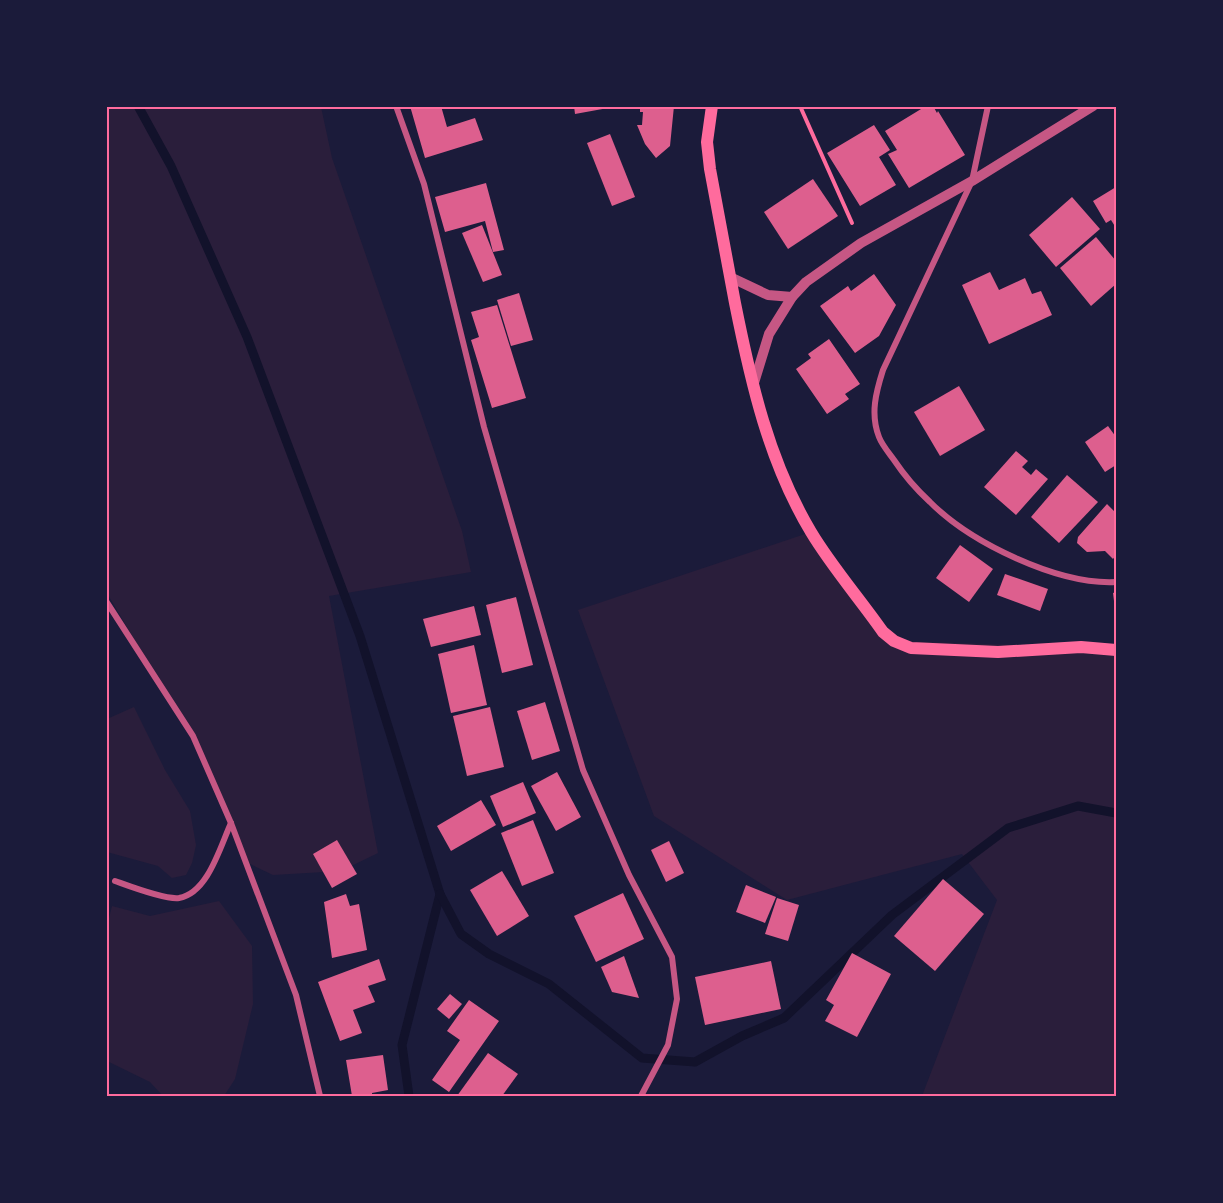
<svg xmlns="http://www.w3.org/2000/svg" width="1223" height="1203" font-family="'PT Sans',sans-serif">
	<rect width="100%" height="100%" fill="#1b1b3a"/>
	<g fill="#2a1e3b">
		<path d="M 106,107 L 321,107 L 332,158 L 462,531 L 471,572 L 329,596 L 378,853 L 341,871 L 273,875 L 248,863 L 237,845 L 191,737 L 107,593 Z"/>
		<path d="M 811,532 L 894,641 L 1081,647 L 1116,650 L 1116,1096 L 922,1096 L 997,900 L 962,854 L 787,900 L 654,816 L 578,610 Z"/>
		<path d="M 134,707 L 165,770 L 190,811 L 196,845 L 192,863 L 186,875 L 172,878 L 158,866 L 107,852 L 107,719 Z"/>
		<path d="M 219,901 L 252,946 L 253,1004 L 235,1079 L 224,1096 L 163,1096 L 150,1082 L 107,1061 L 106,930 L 112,906 L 150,916 Z"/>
	</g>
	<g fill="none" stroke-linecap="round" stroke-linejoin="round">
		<g stroke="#12122b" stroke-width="9">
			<path d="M 138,106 L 171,166 L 247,337 L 360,636 L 440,894 L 402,1045 L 409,1096"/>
			<path d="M 440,894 L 461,934 L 489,954 L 549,984 L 642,1058 L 695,1062 L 742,1036 L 784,1018 L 892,915 L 1008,828 L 1078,806 L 1116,813"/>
		</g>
	</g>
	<g fill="#dd5f8e">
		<path d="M 410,106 L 441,106 L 447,127 L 475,118 L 483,140 L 425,158 Z"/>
		<path d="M 574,106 L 608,106 L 608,108 L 575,114 Z"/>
		<path d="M 640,106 L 674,106 L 670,146 L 656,158 L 645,144 L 637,125 L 642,125 L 643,112 L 640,112 Z"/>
		<path d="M 926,106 L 933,106 L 937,113 L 938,111 L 965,155 L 909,188 L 888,154 L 897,150 L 885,131 Z"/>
		<path d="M 874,125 L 890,150 L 879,157 L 896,185 L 860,206 L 827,153 Z"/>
		<path d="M 610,134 L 635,197 L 612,206 L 587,143 Z"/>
		<path d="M 813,179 L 838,216 L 788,249 L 764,212 Z"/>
		<path d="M 486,183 L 504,250 L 493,252 L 485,221 L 445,232 L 435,197 Z"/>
		<path d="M 1116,187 L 1116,228 L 1111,220 L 1106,223 L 1093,201 Z"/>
		<path d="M 1072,197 L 1100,229 L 1056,267 L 1029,235 Z"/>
		<path d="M 482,225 L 502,275 L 483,282 L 462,233 Z"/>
		<path d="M 1096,237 L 1116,261 L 1116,284 L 1091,306 L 1060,268 Z"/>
		<path d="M 990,272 L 999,290 L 1025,278 L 1032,294 L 1041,291 L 1052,315 L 989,344 L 962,285 Z"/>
		<path d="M 874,274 L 896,305 L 879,336 L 855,353 L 820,306 L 848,286 L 851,291 Z"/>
		<path d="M 519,293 L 533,340 L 511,346 L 497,300 Z"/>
		<path d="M 497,305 L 526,398 L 492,408 L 471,340 L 479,337 L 471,312 Z"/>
		<path d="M 829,339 L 860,384 L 845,394 L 849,399 L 827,414 L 796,369 L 811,358 L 808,354 Z"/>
		<path d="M 959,386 L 985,430 L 940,456 L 914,412 Z"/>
		<path d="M 1108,426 L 1116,437 L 1116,465 L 1105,472 L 1085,442 Z"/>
		<path d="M 1016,451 L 1028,461 L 1022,467 L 1031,475 L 1036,469 L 1048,479 L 1016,515 L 984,487 Z"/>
		<path d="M 1067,475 L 1098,502 L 1059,543 L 1031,517 Z"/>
		<path d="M 1107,504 L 1116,513 L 1116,555 L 1113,559 L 1105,551 L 1087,552 L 1077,543 L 1078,537 Z"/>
		<path d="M 960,545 L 993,569 L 969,602 L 936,578 Z"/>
		<path d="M 1005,574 L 1048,589 L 1040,611 L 997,595 Z"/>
		<path d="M 1116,592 L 1116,609 L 1115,609 L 1113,593 Z"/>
		<path d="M 516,597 L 533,665 L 502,673 L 486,605 Z"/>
		<path d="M 474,606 L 481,635 L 431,647 L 423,619 Z"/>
		<path d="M 474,645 L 487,705 L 451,713 L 438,654 Z"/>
		<path d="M 545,702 L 560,751 L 532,760 L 517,711 Z"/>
		<path d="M 490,707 L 504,767 L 467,776 L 453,716 Z"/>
		<path d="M 557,772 L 581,817 L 556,831 L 531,786 Z"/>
		<path d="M 523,782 L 536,813 L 503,827 L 490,796 Z"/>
		<path d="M 481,800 L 496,825 L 451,851 L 437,826 Z"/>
		<path d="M 533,820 L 554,873 L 522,886 L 501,833 Z"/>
		<path d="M 337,840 L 357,874 L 332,888 L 313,854 Z"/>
		<path d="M 669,841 L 684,873 L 666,882 L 651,850 Z"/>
		<path d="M 502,871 L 529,916 L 497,936 L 470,890 Z"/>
		<path d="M 943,879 L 984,914 L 935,971 L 894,936 Z"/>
		<path d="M 746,885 L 776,897 L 765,923 L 736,912 Z"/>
		<path d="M 623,893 L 644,939 L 596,962 L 574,916 Z"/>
		<path d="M 346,894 L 350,906 L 359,904 L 367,950 L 332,958 L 324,902 Z"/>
		<path d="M 777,898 L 799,905 L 788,941 L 765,934 Z"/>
		<path d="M 852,953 L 891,974 L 857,1037 L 825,1021 L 834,1005 L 826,1000 Z"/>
		<path d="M 624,956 L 639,998 L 612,992 L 601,967 Z"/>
		<path d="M 379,959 L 386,980 L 368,986 L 375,1002 L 353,1010 L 362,1033 L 340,1041 L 318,982 Z"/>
		<path d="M 771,961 L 781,1009 L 705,1025 L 695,977 Z"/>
		<path d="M 450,994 L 462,1004 L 449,1019 L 437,1009 Z"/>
		<path d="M 469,1000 L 499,1021 L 449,1092 L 432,1080 L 460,1040 L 447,1031 Z"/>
		<path d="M 488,1053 L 518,1074 L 502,1096 L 457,1096 Z"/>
		<path d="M 383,1055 L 388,1090 L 372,1093 L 372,1096 L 352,1096 L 346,1060 Z"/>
	</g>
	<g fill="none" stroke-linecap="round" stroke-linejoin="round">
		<path stroke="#ff6b9d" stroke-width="4" d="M 800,106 L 852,223"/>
		<g stroke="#c65784" stroke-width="6">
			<path d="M 396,106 L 424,184 L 484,427 L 583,770 L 629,875 L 672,957 L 677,999 L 668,1045 L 641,1096"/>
			<path d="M 988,106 L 972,181 L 883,370 C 876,392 870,414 879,437 C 882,445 889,453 894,460 C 904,475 917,490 930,502 C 971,543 1058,585 1116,582"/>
			<path d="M 106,601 L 193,736 L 231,823 L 296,995 L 320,1096"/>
			<path d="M 115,881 C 129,886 165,900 179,898 C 208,893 220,847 231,823"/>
		</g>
		<g stroke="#c65784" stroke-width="10">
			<path d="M 730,277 L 768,295 L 792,297"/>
			<path d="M 753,386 L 769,334 L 792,297 L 806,282 L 861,243 L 972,181 L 1093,106"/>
		</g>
		<path stroke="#ff6b9d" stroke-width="12" d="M 712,106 L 707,142 L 710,169 C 718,214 727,258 735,303 C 751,383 769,462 811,532 C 832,567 860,599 883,632 L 894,641 L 911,648 L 998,652 L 1081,647 L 1116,650"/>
	</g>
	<rect width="1223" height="1203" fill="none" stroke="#1b1b3a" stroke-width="216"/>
	<rect x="108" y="108" width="1007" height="987" fill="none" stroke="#ff6b9d" stroke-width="2"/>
</svg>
